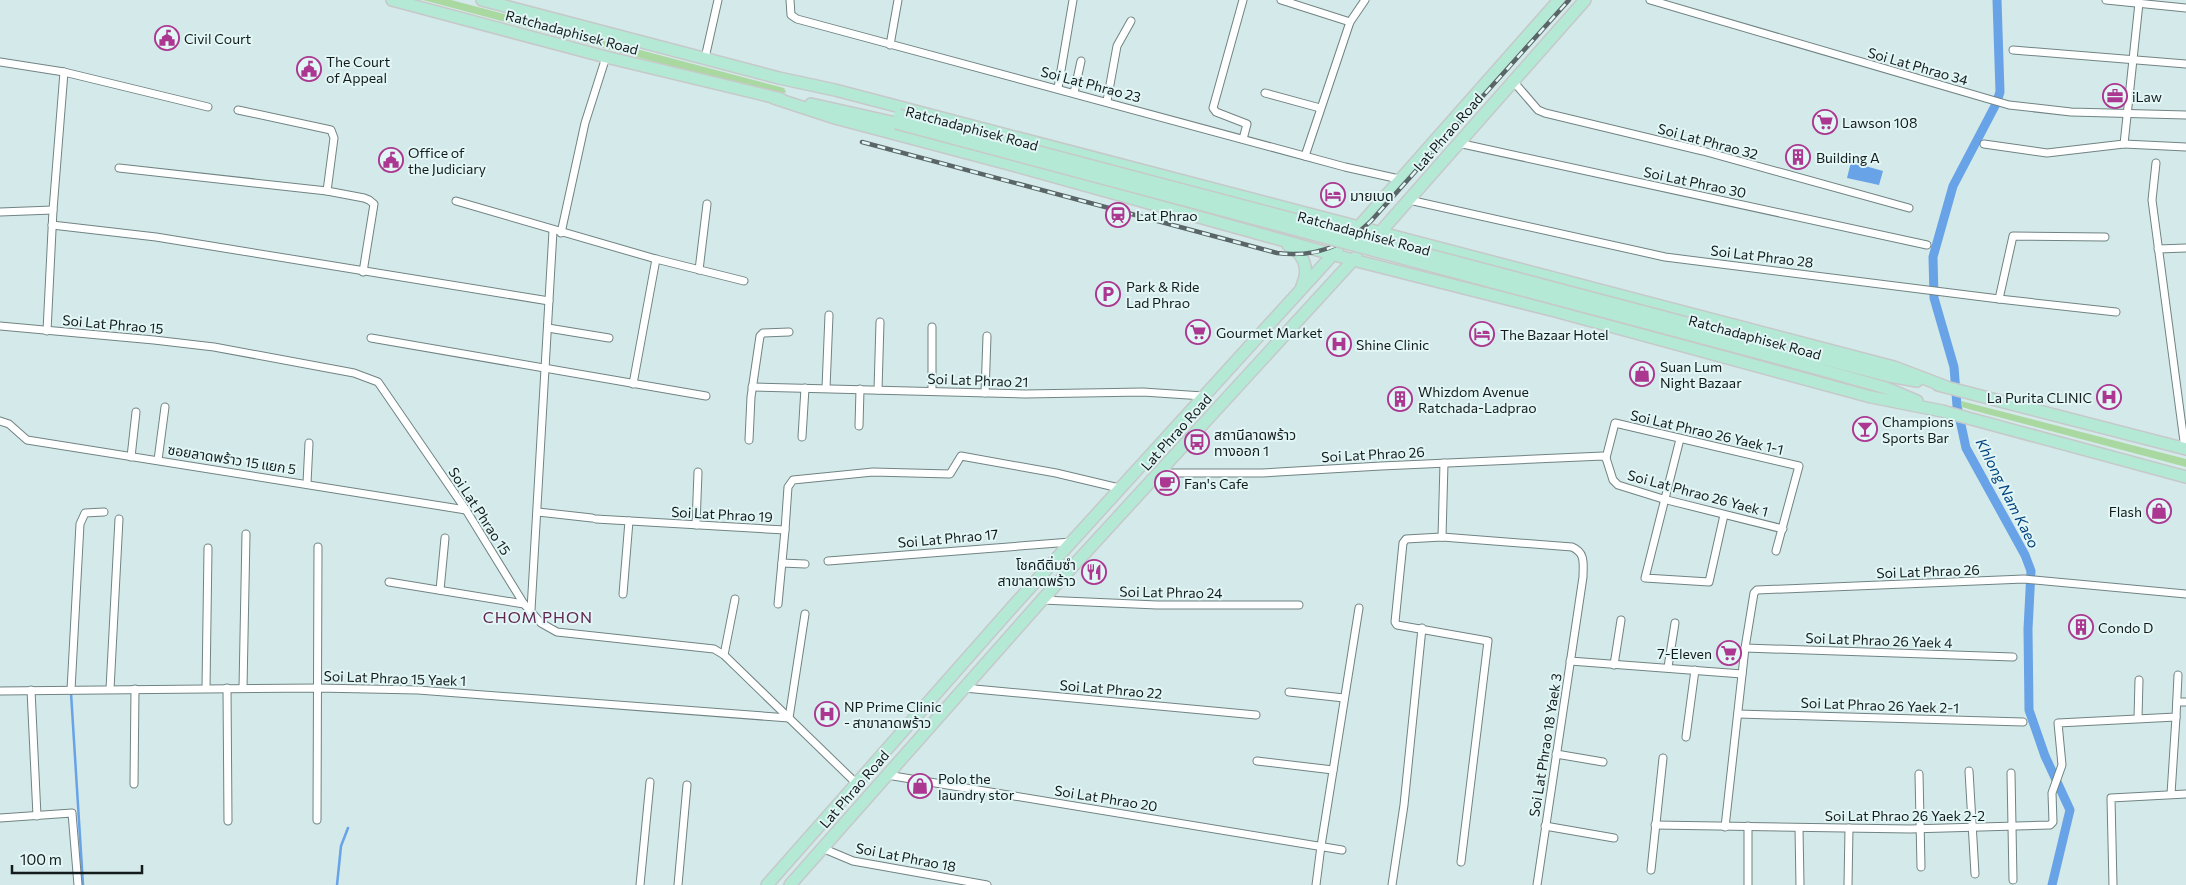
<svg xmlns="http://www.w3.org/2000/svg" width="2186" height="885" font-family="Commissioner,'Noto Sans Thai',sans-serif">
	<rect width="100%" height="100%" fill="#d4e9e9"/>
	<g fill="#a9d8a0">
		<path d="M 423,0 L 451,0 L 784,88 L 786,92 L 784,93 L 697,73 Z"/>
		<path d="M 1961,401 L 2186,459 L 2186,467 L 1972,410 L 1962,407 Z"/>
	</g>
	<path fill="#68a2e7" d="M 1851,162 L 1883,171 L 1879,185 L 1847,178 Z"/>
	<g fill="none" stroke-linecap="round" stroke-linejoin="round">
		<g stroke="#68a2e7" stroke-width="2.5">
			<path d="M 71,693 L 83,885"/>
			<path d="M 337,885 L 341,846 L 348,828"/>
		</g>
		<path stroke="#68a2e7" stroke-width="9" d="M 1997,0 L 2000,92 L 1996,104 L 1953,186 L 1933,257 L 1934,298 L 1954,367 L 1957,406 L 1966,448 L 2025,555 L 2031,571 L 2028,629 L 2029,710 L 2045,756 L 2070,810 L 2052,885"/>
		<defs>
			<g id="street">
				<path d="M 790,0 L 791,15 L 797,19 L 1345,167 L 1399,179"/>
				<path d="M 1281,0 L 1350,22"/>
				<path d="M 1650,0 L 2009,105 L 2071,112 L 2186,115"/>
				<path d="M 2106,0 L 2186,8"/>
				<path d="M 890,45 L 898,0"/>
				<path d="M 2013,50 L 2186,64"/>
				<path d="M 705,58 L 718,0"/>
				<path d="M 0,62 L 64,72 L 208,107"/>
				<path d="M 1513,81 L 1538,110 L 1545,113 L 1703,151 L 1909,208"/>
				<path d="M 1058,88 L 1073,0"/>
				<path d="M 1074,93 L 1081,61"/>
				<path d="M 1265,93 L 1320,108"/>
				<path d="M 1107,101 L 1117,46 L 1131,21"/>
				<path d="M 1243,139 L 1247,124 L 1216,112 L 1213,108 L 1243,0"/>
				<path d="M 1458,143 L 1927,245"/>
				<path d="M 1984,144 L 2047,153 L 2124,144 L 2139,3"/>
				<path d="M 2124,144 L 2186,147"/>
				<path d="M 1305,156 L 1350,22 L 1365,0"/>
				<path d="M 2156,163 L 2152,200 L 2154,215 L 2185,449"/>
				<path d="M 119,168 L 327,191 L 334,138 L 331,130 L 238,110"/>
				<path d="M 327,191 L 364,198 L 369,200 L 374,204 L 363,272"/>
				<path d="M 1409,200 L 1665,257 L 1999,299 L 2116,312"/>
				<path d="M 456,201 L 656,259 L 744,281"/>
				<path d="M 0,212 L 53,210"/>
				<path d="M 52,225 L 156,237 L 549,301"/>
				<path d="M 561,233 L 585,123 L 606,57"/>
				<path d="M 2158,249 L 2186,248"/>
				<path d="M 699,270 L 707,204"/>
				<path d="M 1999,299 L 2013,236 L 2105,237"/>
				<path d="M 0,326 L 154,340 L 214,347 L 354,373 L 378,382 L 466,510 L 524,604 L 541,623 L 557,632 L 714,649 L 724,655 L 857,784"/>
				<path d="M 932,327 L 932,391"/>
				<path d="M 548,328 L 609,338"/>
				<path d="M 47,331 L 53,210 L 64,72"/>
				<path d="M 371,338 L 706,396"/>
				<path d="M 633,384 L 656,259"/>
				<path d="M 752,387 L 1025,394 L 1143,392 L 1203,396"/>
				<path d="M 826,388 L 829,315"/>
				<path d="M 878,390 L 880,322"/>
				<path d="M 985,393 L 987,336"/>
				<path d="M 0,421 L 9,424 L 27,440 L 466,510"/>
				<path d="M 859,426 L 860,389"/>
				<path d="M 802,437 L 805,388"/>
				<path d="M 1680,439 L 1645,578 L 1709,582 L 1724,515"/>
				<path d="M 749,440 L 751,397 L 760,336 L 763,333 L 789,332"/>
				<path d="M 131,457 L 136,412"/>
				<path d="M 1606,458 L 1615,423 L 1799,466 L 1776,551"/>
				<path d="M 158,460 L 165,407"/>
				<path d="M 1159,473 L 1262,473 L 1381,466 L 1603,456 L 1606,458 L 1613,480 L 1618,485 L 1663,499 L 1783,529"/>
				<path d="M 307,483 L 309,443"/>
				<path d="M 538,512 L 592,518"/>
				<path d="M 596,519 L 785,530 L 788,487 L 793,480 L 873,472 L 950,474 L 961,456 L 1056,473 L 1119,488"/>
				<path d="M 696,525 L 698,472"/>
				<path d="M 1442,537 L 1444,463"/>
				<path d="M 828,561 L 1071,542"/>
				<path d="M 782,563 L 805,564"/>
				<path d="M 389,582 L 524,604"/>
				<path d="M 440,590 L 445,538"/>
				<path d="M 623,594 L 629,521"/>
				<path d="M 1042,600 L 1157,605 L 1299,605"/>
				<path d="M 778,604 L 785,530"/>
				<path d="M 531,610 L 553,231"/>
				<path d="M 1745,648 L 2013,657"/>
				<path d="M 724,655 L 735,599"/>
				<path d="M 1570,661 L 1742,674"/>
				<path d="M 1614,665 L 1621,620"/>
				<path d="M 1668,667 L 1675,623"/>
				<path d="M 206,688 L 208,548"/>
				<path d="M 227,688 L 228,821"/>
				<path d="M 243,688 L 246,534"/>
				<path d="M 964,688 L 1256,715"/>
				<path d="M 110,689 L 119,519"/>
				<path d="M 31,690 L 37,816"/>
				<path d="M 71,690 L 80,524 L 85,513 L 104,512"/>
				<path d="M 0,691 L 317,688 L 418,690 L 789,718 L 805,614"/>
				<path d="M 1289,692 L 1344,698"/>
				<path d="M 2177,702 L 2186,702"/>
				<path d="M 1738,714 L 2023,722"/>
				<path d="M 2138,718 L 2139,680"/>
				<path d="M 1686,737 L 1695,670"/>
				<path d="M 1556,754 L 1603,762"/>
				<path d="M 1257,761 L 1333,770"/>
				<path d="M 1969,771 L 1975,874"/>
				<path d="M 2011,773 L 2013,880"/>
				<path d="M 1919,774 L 1921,867"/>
				<path d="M 887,775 L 1342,850"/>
				<path d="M 134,784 L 135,689"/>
				<path d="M 2171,794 L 2176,717"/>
				<path d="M 0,818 L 72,813 L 78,885"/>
				<path d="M 317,820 L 318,547"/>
				<path d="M 1655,825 L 1910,829 L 2050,825 L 2053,822 L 2052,793 L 2062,765 L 2058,723 L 2176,717 L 2178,675"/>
				<path d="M 1545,826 L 1614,838"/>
				<path d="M 1748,826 L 1748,885"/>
				<path d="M 1725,827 L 1745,648 L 1754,593 L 1757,590 L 2024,579 L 2186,594"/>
				<path d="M 1799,828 L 1800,885"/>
				<path d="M 822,848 L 853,861 L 987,885"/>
				<path d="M 1461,862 L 1488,641 L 1397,625 L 1395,622 L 1403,543 L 1406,539 L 1442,537 L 1572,547 C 1586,553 1583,564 1583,577 L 1537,885"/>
				<path d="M 1651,870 L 1663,758"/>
				<path d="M 640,885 L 650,782"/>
				<path d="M 678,885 L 687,785"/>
				<path d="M 1316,885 L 1321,846 L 1359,608"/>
				<path d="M 1392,885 L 1404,805 L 1422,628"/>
				<path d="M 1848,885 L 1849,828"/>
				<path d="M 2113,885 L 2111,798 L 2186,794"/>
			</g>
			<g id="primary">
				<path d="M 392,0 L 606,57 L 781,99"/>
				<path d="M 482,0 L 779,78 L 835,90 L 1894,367 L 1944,386"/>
				<path d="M 774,98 L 835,118 L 1016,166 L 1353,260 L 1555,311 L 1871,397 L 1942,411 L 2186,477"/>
				<path d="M 811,104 L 896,123"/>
				<path d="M 1355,231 L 1559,0"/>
				<path d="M 1376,237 L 1585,0"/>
				<path d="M 1288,245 C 1304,254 1310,269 1302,286"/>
				<path d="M 1819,358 L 1889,376 L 1917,381"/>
				<path d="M 1815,368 L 1886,388 L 1917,401"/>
				<path d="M 1938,385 L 2186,449"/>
				<path d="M 767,885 L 1015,604 L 1337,250"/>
				<path d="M 790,885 L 1042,600 L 1356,257"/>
			</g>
		</defs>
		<use href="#street" stroke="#718383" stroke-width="9"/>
		<use href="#primary" stroke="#c7c8c9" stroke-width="14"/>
		<use href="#street" stroke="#fff" stroke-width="7"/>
		<use href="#primary" stroke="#b4e9d6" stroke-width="11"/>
		<defs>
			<path id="rail" d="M 862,142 L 1277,253 C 1314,258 1344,247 1371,221 L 1569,0"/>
		</defs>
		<use href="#rail" stroke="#596566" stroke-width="4.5"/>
		<use href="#rail" stroke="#e2f6f6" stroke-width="2.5" stroke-dasharray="8" stroke-linecap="butt"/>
		<defs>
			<g id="primary-bridge">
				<path d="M 899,115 L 1819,358"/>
				<path d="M 896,123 L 1815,368"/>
			</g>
		</defs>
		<use href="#primary-bridge" stroke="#c7c8c9" stroke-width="14" stroke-linecap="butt"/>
		<use href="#primary-bridge" stroke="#b4e9d6" stroke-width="11"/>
	</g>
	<defs>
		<symbol id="civic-ring" viewBox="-11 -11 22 22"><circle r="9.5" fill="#e2f6f6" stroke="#ab3790" stroke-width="1.5"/><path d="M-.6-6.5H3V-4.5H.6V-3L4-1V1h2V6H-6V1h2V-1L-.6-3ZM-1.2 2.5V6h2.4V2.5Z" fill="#ab3790"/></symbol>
		<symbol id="office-ring" viewBox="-11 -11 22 22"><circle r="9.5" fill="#e2f6f6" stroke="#ab3790" stroke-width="1.5"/><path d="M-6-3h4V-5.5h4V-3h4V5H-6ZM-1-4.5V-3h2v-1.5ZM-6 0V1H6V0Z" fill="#ab3790"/></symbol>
		<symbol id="supermarket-ring" viewBox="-11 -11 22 22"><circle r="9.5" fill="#e2f6f6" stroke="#ab3790" stroke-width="1.5"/><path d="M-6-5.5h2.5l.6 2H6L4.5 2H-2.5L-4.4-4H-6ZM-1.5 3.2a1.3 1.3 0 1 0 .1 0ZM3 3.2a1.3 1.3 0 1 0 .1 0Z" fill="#ab3790"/></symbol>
		<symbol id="building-ring" viewBox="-11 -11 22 22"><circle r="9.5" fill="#e2f6f6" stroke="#ab3790" stroke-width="1.5"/><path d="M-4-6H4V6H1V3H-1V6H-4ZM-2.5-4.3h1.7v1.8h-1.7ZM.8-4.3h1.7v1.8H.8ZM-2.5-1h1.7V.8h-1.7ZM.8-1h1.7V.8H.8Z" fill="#ab3790"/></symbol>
		<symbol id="hotel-ring" viewBox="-11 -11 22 22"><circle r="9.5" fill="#e2f6f6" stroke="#ab3790" stroke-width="1.5"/><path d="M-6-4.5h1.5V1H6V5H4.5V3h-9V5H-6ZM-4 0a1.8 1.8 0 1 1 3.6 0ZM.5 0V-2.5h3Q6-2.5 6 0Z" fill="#ab3790"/></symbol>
		<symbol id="station-ring" viewBox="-11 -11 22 22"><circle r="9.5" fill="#e2f6f6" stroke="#ab3790" stroke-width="1.5"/><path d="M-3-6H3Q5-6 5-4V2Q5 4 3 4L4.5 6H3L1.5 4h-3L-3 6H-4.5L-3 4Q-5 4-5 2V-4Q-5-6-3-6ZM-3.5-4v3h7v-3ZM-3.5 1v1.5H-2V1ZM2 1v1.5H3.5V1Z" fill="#ab3790"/></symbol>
		<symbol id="parking-ring" viewBox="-11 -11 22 22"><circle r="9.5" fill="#e2f6f6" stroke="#ab3790" stroke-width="1.5"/><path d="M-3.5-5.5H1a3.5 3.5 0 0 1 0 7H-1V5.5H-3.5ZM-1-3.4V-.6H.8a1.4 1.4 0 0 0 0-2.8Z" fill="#ab3790"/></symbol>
		<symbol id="hospital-ring" viewBox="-11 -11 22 22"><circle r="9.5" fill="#e2f6f6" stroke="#ab3790" stroke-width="1.5"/><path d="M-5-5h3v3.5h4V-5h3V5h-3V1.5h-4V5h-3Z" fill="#ab3790"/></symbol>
		<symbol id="shop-ring" viewBox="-11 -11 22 22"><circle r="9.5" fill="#e2f6f6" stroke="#ab3790" stroke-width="1.5"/><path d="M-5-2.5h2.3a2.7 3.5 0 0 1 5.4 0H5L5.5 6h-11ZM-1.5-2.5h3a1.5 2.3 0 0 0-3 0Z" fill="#ab3790"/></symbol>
		<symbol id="bar-ring" viewBox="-11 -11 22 22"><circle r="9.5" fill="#e2f6f6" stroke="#ab3790" stroke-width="1.5"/><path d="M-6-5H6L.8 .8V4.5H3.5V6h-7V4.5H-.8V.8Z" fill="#ab3790"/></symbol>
		<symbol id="bus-ring" viewBox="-11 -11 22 22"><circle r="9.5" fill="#e2f6f6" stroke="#ab3790" stroke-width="1.5"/><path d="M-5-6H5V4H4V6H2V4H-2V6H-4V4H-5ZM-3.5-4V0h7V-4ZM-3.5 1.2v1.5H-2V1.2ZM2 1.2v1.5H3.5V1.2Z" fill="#ab3790"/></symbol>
		<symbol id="cafe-ring" viewBox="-11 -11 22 22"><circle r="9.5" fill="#e2f6f6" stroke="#ab3790" stroke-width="1.5"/><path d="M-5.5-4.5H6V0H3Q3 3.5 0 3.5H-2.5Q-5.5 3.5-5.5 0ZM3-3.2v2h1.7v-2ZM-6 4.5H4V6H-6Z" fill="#ab3790"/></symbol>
		<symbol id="restaurant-ring" viewBox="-11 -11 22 22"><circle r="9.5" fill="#e2f6f6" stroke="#ab3790" stroke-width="1.5"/><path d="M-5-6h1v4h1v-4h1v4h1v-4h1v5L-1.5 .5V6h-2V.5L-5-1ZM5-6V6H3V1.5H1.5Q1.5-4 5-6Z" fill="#ab3790"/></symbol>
	</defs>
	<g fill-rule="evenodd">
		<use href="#civic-ring" x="153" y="24" width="28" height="28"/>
		<use href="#civic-ring" x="295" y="55" width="28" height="28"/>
		<use href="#office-ring" x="2101" y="82" width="28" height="28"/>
		<use href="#supermarket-ring" x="1811" y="108" width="28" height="28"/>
		<use href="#building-ring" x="1784" y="143" width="28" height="28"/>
		<use href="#civic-ring" x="377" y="146" width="28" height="28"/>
		<use href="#hotel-ring" x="1319" y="181" width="28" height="28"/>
		<use href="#station-ring" x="1104" y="201" width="28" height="28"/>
		<use href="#parking-ring" x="1094" y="280" width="28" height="28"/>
		<use href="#supermarket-ring" x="1184" y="318" width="28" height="28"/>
		<use href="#hotel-ring" x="1468" y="320" width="28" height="28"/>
		<use href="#hospital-ring" x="1325" y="330" width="28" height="28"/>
		<use href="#shop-ring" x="1628" y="360" width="28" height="28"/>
		<use href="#hospital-ring" x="2095" y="383" width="28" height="28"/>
		<use href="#building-ring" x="1386" y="385" width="28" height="28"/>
		<use href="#bar-ring" x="1851" y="415" width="28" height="28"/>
		<use href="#bus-ring" x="1183" y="428" width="28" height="28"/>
		<use href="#cafe-ring" x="1153" y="469" width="28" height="28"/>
		<use href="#shop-ring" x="2145" y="497" width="28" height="28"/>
		<use href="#restaurant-ring" x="1080" y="558" width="28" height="28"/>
		<use href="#building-ring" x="2067" y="613" width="28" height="28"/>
		<use href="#supermarket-ring" x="1715" y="639" width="28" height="28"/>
		<use href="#hospital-ring" x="813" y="700" width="28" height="28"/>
		<use href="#shop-ring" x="906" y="772" width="28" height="28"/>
	</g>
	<g text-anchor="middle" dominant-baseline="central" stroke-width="4" stroke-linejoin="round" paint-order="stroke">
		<g font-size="14" fill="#141b1c" stroke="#e2f6f6">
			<text transform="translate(572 32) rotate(15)">Ratchadaphisek Road</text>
			<text transform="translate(1918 66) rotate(16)">Soi Lat Phrao 34</text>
			<text transform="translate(1091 84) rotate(15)">Soi Lat Phrao 23</text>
			<text transform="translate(972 128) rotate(15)">Ratchadaphisek Road</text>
			<text transform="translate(1448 132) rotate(-49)">Lat Phrao Road</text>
			<text transform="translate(1708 141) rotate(15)">Soi Lat Phrao 32</text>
			<text transform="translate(1695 182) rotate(12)">Soi Lat Phrao 30</text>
			<text transform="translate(1364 233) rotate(15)">Ratchadaphisek Road</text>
			<text transform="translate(1762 256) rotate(7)">Soi Lat Phrao 28</text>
			<text transform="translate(113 324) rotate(5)">Soi Lat Phrao 15</text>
			<text transform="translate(1755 337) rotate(15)">Ratchadaphisek Road</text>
			<text transform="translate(978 380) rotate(2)">Soi Lat Phrao 21</text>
			<text transform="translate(1176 432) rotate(-48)">Lat Phrao Road</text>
			<text transform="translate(1707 432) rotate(13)">Soi Lat Phrao 26 Yaek 1-1</text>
			<text transform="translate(1373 454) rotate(-3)">Soi Lat Phrao 26</text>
			<text transform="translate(232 459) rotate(9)">ซอยลาดพร้าว 15 แยก 5</text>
			<text transform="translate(1698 493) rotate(15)">Soi Lat Phrao 26 Yaek 1</text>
			<text transform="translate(480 511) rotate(57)">Soi Lat Phrao 15</text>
			<text transform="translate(722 514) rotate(3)">Soi Lat Phrao 19</text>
			<text transform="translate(948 538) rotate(-5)">Soi Lat Phrao 17</text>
			<text transform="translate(1928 571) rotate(-2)">Soi Lat Phrao 26</text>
			<text transform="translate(1171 592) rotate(1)">Soi Lat Phrao 24</text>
			<text transform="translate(1879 640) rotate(2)">Soi Lat Phrao 26 Yaek 4</text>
			<text transform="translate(395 678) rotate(2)">Soi Lat Phrao 15 Yaek 1</text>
			<text transform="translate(1111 689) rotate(5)">Soi Lat Phrao 22</text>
			<text transform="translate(1880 705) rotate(2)">Soi Lat Phrao 26 Yaek 2-1</text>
			<text transform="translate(1545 745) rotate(-81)">Soi Lat Phrao 18 Yaek 3</text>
			<text transform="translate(854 789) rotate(-49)">Lat Phrao Road</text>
			<text transform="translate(1106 798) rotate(9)">Soi Lat Phrao 20</text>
			<text x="1905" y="815">Soi Lat Phrao 26 Yaek 2-2</text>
			<text transform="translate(906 857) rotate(11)">Soi Lat Phrao 18</text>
		</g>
		<g font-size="14" fill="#141b1c" stroke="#e2f6f6" text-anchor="start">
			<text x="184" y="38">Civil Court</text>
			<text x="326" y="61">The Court<tspan x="326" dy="16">of Appeal</tspan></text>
			<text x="2132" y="96">iLaw</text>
			<text x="1842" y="122">Lawson 108</text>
			<text x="408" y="152">Office of<tspan x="408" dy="16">the Judiciary</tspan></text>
			<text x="1816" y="157">Building A</text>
			<text x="1350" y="195">มายเบด</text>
			<text x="1136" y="215">Lat Phrao</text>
			<text x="1126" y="286">Park &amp; Ride<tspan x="1126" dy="16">Lad Phrao</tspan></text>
			<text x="1216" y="332">Gourmet Market</text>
			<text x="1500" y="334">The Bazaar Hotel</text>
			<text x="1356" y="344">Shine Clinic</text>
			<text x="1660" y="366">Suan Lum<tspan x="1660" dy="16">Night Bazaar</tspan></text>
			<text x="1418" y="391">Whizdom Avenue<tspan x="1418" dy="16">Ratchada-Ladprao</tspan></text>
			<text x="2092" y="397" text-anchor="end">La Purita CLINIC</text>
			<text x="1882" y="421">Champions<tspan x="1882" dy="16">Sports Bar</tspan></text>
			<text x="1214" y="434">สถานีลาดพร้าว<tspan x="1214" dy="16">ทางออก 1</tspan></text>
			<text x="1184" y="483">Fan's Cafe</text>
			<text x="2142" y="511" text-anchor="end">Flash</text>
			<text x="1076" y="564" text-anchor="end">โชคดีติ่มซำ<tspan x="1076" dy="16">สาขาลาดพร้าว</tspan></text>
			<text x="2098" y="627">Condo D</text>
			<text x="1712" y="653" text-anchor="end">7-Eleven</text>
			<text x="844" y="706">NP Prime Clinic<tspan x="844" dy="16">- สาขาลาดพร้าว</tspan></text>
			<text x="938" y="778">Polo the<tspan x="938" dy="16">laundry stor</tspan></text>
		</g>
		<g font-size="15" font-style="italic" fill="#034381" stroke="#e2f6f6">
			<text transform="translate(2008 493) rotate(63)">Khlong Nam Kaeo</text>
		</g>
		<g font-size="16" letter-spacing="1" fill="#602751" stroke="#e2f6f6">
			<text x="538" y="616">CHOM PHON</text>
		</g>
	</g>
	<path d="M12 865v8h130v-8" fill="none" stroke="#141b1c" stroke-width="2.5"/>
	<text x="20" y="865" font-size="15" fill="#141b1c" stroke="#e2f6f6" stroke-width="4" paint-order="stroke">100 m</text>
</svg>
